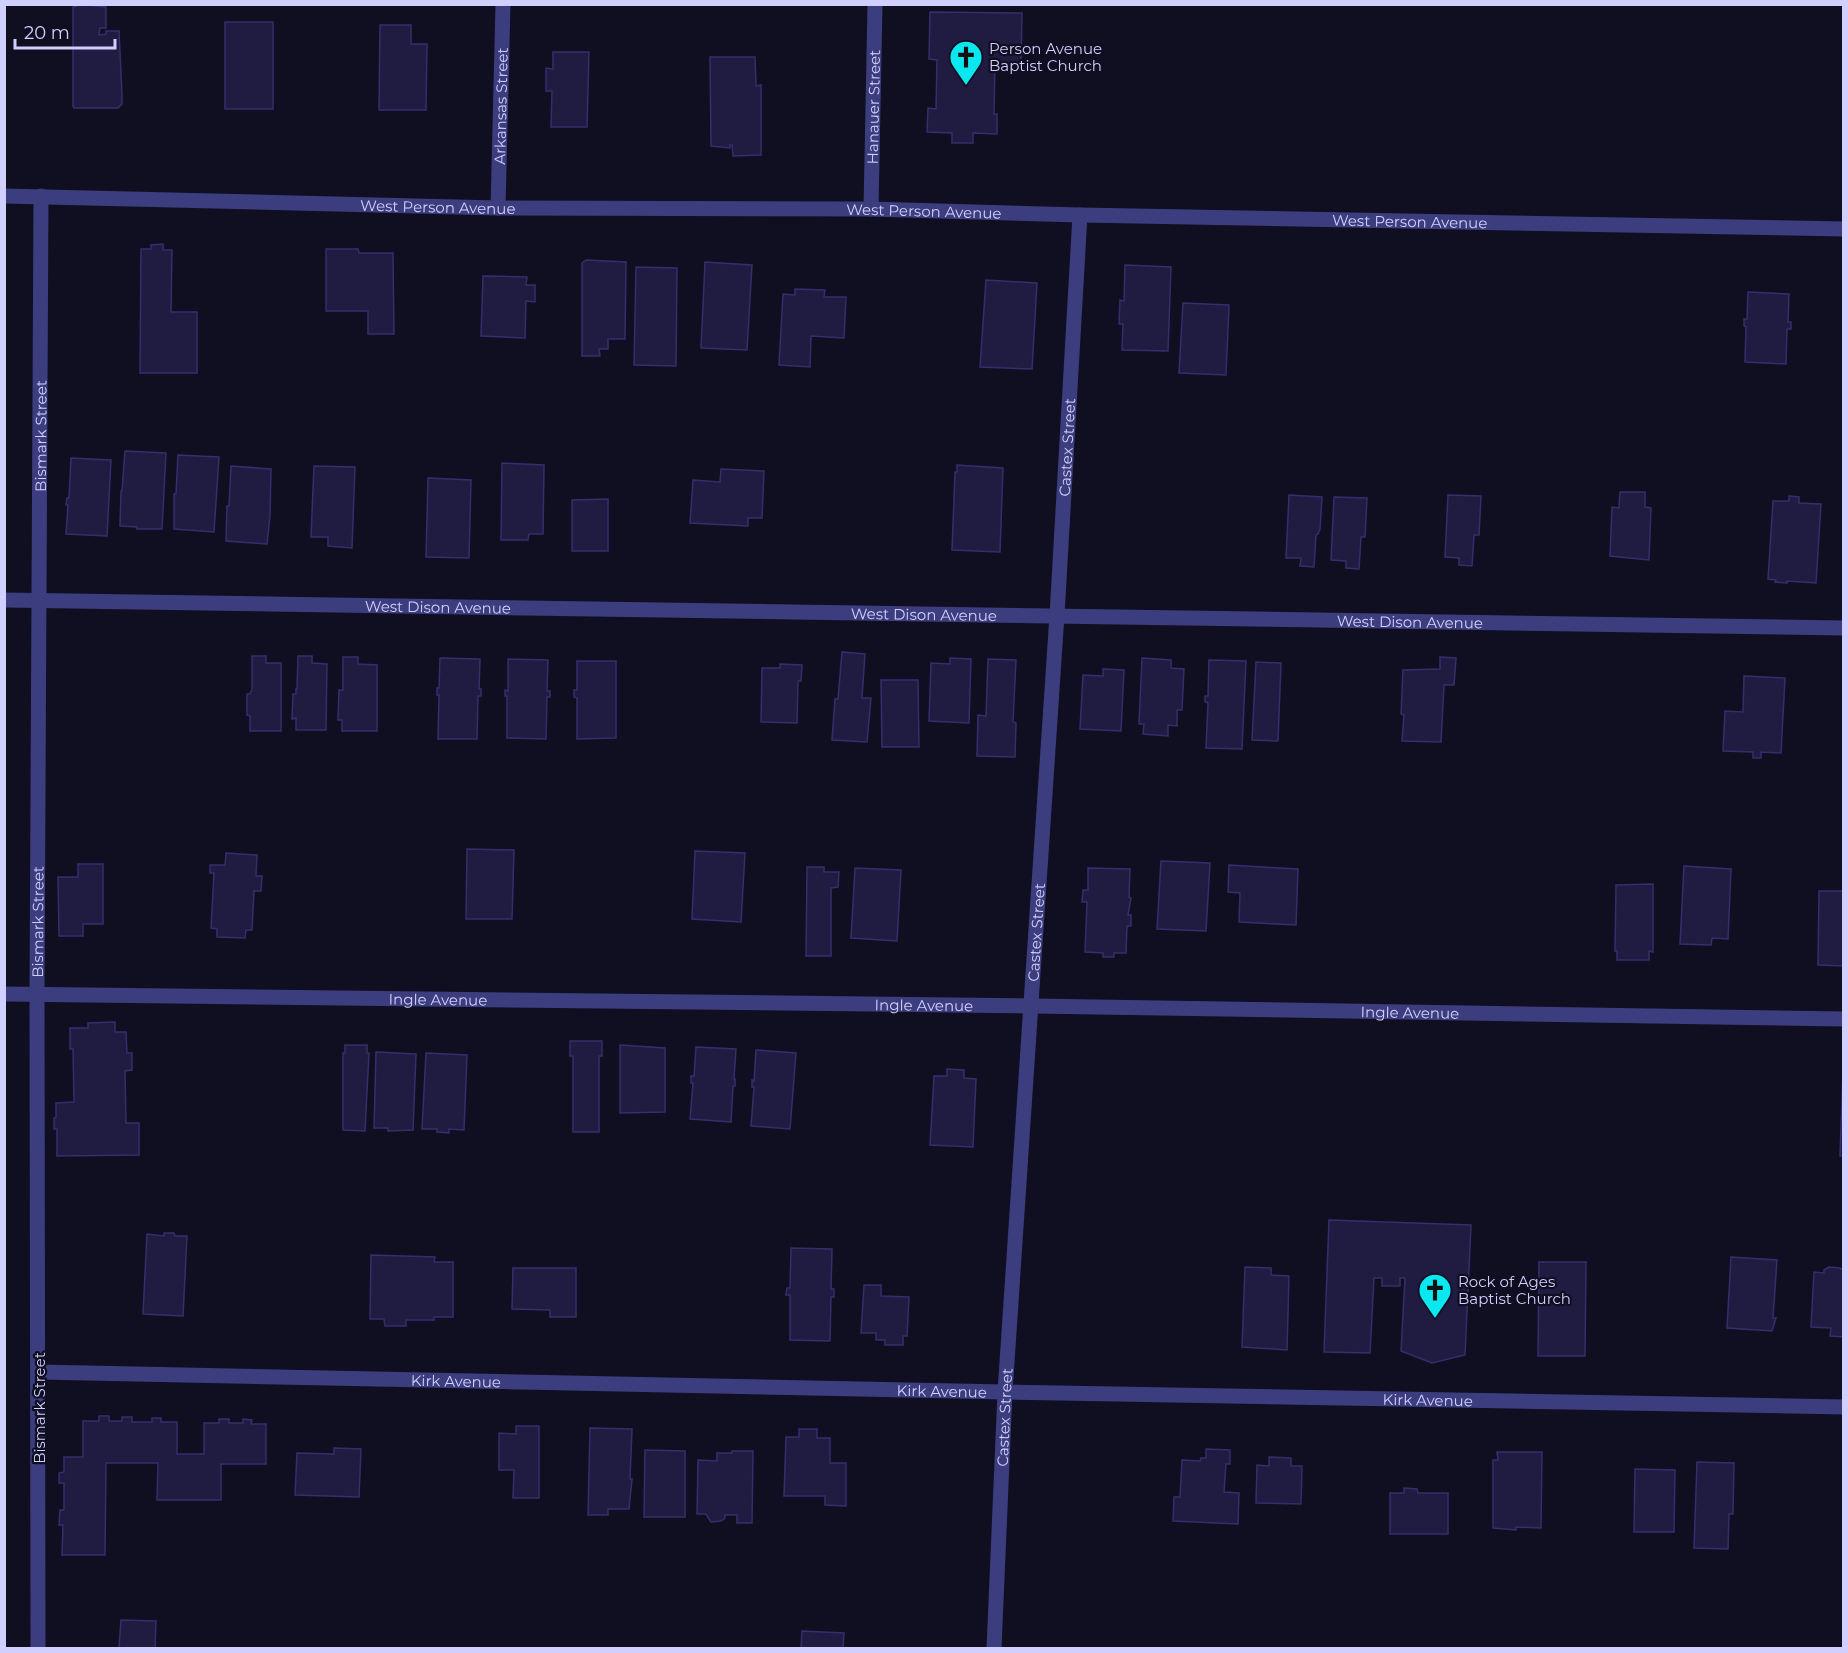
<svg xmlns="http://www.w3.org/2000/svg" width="1848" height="1653" font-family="Montserrat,sans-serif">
	<rect width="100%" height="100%" fill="#100e21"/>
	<g fill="#201b41" stroke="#362e6c" stroke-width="1.5">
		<path d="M 77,4 L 106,7 L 106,28 L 100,28 L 99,35 L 106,34 L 106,31 L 119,31 L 122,95 L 122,104 L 118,108 L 74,108 L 73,106 L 73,7 L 77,6 Z"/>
		<path d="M 930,12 L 1022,13 L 1021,63 L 995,62 L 994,114 L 997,114 L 997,134 L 973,133 L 973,143 L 952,143 L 952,133 L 927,132 L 928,108 L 936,109 L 937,60 L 929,59 Z"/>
		<rect x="225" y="22" width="48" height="87"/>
		<path d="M 380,25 L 411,25 L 411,44 L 427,44 L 426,110 L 379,110 Z"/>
		<path d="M 553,52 L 589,52 L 587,127 L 551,127 L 552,91 L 546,91 L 546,68 L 553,69 Z"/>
		<path d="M 710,57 L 755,57 L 756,86 L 761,85 L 761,155 L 733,156 L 732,145 L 730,145 L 730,148 L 711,146 Z"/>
		<path d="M 163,244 L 163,250 L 172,250 L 171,312 L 197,312 L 197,373 L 140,373 L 141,249 L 151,249 L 151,245 Z"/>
		<path d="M 326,249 L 358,249 L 359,253 L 393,253 L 394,334 L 368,334 L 368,311 L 326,311 Z"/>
		<path d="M 586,260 L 626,262 L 625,339 L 608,339 L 608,349 L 599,349 L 600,356 L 582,356 L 582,263 Z"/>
		<path d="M 705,262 L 752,265 L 747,350 L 701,348 Z"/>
		<path d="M 1125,265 L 1171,267 L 1168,351 L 1122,350 L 1123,324 L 1119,324 L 1120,300 L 1124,301 Z"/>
		<path d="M 636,267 L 677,268 L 676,366 L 634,365 Z"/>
		<path d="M 483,276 L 527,277 L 526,285 L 535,285 L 535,302 L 526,301 L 525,338 L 481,336 Z"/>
		<path d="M 986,280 L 1037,283 L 1032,369 L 980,367 Z"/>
		<path d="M 795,289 L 825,290 L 824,297 L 846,297 L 844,338 L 811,336 L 810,367 L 779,365 L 783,294 L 795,295 Z"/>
		<path d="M 1748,292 L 1789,294 L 1788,322 L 1791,322 L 1791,329 L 1787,329 L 1786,364 L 1745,362 L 1746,327 L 1744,326 L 1744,319 L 1747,319 Z"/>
		<path d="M 1183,303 L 1229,305 L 1226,375 L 1179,373 Z"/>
		<path d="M 125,451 L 166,453 L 162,529 L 137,529 L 137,527 L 120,526 L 121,491 L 122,491 Z"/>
		<path d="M 178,455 L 219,457 L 214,532 L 174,529 L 174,494 L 176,494 Z"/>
		<path d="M 71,458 L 111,460 L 107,536 L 66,534 L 68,505 L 66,505 L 67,498 L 69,498 Z"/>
		<path d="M 502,463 L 544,465 L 543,534 L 529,534 L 528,540 L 501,540 Z"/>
		<path d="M 957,465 L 1003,468 L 1000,552 L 952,550 L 955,472 L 957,472 Z"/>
		<path d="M 231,466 L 271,469 L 270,516 L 267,544 L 226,541 L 227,506 L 229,506 Z"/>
		<path d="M 314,466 L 355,467 L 352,548 L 328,546 L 328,537 L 311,537 Z"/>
		<path d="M 721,469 L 764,471 L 762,518 L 748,518 L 748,526 L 690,523 L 693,480 L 720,482 Z"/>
		<path d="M 428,478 L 471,480 L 469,558 L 426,557 Z"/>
		<path d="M 1620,492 L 1645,492 L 1645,507 L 1651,508 L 1649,560 L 1610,556 L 1612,507 L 1619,508 Z"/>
		<path d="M 1289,495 L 1322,497 L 1320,529 L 1318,534 L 1316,535 L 1314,567 L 1300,566 L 1301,558 L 1286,558 Z"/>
		<path d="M 1448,495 L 1481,496 L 1479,535 L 1474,535 L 1472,566 L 1459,565 L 1459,558 L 1445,557 Z"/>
		<path d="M 1789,496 L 1799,497 L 1799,503 L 1821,504 L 1816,583 L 1787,581 L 1787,583 L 1775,582 L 1776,580 L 1768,579 L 1773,501 L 1789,501 Z"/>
		<path d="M 1334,497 L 1367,498 L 1365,537 L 1361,537 L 1359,569 L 1346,568 L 1346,561 L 1331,560 Z"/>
		<path d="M 608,499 L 608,551 L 572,551 L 572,500 Z"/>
		<path d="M 842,652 L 865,654 L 862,698 L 871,698 L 867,742 L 832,740 L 835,699 L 838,699 Z"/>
		<path d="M 252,656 L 266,656 L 266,663 L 281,663 L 281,731 L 250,731 L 250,716 L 247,715 L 247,694 L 250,694 L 252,689 Z"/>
		<path d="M 298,656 L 312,656 L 312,663 L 327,664 L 326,730 L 296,730 L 296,718 L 292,719 L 293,694 L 296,694 L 296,689 L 297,689 Z"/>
		<path d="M 343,657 L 358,657 L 358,664 L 377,665 L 377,731 L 342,731 L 342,720 L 338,720 L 339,690 L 343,690 Z"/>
		<path d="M 1440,657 L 1456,658 L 1454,685 L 1444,685 L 1441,742 L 1402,741 L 1404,715 L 1401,714 L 1403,670 L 1440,669 Z"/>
		<path d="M 440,658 L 480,659 L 479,689 L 481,689 L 481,696 L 478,696 L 477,739 L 438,739 L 439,695 L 437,695 L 437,688 L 439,688 Z"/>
		<path d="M 950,658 L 971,659 L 969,723 L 929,721 L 931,663 L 950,664 Z"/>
		<path d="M 1142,658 L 1171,660 L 1171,668 L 1184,669 L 1182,710 L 1177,710 L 1177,726 L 1168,725 L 1168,736 L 1143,734 L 1144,724 L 1139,724 Z"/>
		<path d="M 508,659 L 548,660 L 547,691 L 550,691 L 550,697 L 547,697 L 546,739 L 507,738 L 507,696 L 505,696 L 505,690 L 508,691 Z"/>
		<path d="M 988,659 L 1016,660 L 1013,722 L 1016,723 L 1015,757 L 977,756 L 978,715 L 986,716 Z"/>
		<path d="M 1209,660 L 1246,661 L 1242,749 L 1206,748 L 1208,703 L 1205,702 L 1205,696 L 1208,696 Z"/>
		<path d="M 577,661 L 616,661 L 616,738 L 577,739 L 577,698 L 574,697 L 574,690 L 577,690 Z"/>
		<path d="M 1256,662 L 1281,663 L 1278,741 L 1252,740 Z"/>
		<path d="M 780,664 L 802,665 L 801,681 L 798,681 L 797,723 L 761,722 L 762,668 L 780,668 Z"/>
		<path d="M 1103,669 L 1124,670 L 1121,731 L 1080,729 L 1083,675 L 1103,676 Z"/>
		<path d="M 1744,676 L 1785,678 L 1781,753 L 1761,752 L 1761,758 L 1753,758 L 1753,752 L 1723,751 L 1725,711 L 1743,712 Z"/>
		<path d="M 881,680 L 918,680 L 919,747 L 882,747 Z"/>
		<path d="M 467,849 L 514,850 L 512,919 L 466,919 Z"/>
		<path d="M 695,851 L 745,853 L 741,922 L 692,919 Z"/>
		<path d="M 226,853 L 257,855 L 256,876 L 262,876 L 261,891 L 254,891 L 252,930 L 246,930 L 245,938 L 217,937 L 217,929 L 211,928 L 214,873 L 210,873 L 210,865 L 225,865 Z"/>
		<path d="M 1161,861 L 1210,863 L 1206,931 L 1157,929 Z"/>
		<path d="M 78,864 L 103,864 L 103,924 L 83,924 L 83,936 L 59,936 L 58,877 L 78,877 Z"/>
		<path d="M 1229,865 L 1298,869 L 1296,925 L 1239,922 L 1240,893 L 1228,892 Z"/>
		<path d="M 1684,866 L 1731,869 L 1728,939 L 1712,938 L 1711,945 L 1680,944 Z"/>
		<path d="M 807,867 L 824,867 L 824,872 L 839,872 L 838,887 L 831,888 L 831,956 L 806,956 Z"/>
		<path d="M 855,868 L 901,870 L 897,941 L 851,938 Z"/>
		<path d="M 1088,868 L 1130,869 L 1129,897 L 1131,898 L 1128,915 L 1131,915 L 1131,926 L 1127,926 L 1126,953 L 1114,953 L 1114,957 L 1103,957 L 1103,953 L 1085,952 L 1087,902 L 1082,902 L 1083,890 L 1088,890 Z"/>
		<path d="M 1653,884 L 1653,952 L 1649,951 L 1649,960 L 1617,960 L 1617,951 L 1615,951 L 1616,885 Z"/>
		<path d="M 1819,891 L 1844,891 L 1844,966 L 1818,965 Z"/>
		<path d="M 115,1022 L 115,1032 L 126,1032 L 127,1053 L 132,1053 L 132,1070 L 125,1071 L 126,1123 L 139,1123 L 139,1155 L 57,1156 L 57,1129 L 54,1129 L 54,1118 L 56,1118 L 56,1103 L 74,1102 L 73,1049 L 70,1049 L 70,1028 L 88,1028 L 88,1023 Z"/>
		<path d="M 570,1041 L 602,1041 L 602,1056 L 599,1056 L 599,1132 L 573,1132 L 573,1056 L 570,1056 Z"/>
		<path d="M 345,1045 L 367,1045 L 367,1053 L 369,1053 L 365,1131 L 343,1130 L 343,1053 L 345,1053 Z"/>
		<path d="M 620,1045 L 665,1048 L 665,1112 L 620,1113 Z"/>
		<path d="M 696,1047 L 736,1049 L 734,1079 L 735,1079 L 735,1086 L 733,1086 L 731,1122 L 690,1119 L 693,1083 L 691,1083 L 691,1076 L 694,1076 Z"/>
		<path d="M 756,1050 L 796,1053 L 790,1129 L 751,1126 L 754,1087 L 752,1087 L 752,1080 L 754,1081 Z"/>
		<path d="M 376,1052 L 416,1054 L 413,1130 L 388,1131 L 388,1128 L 374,1128 Z"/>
		<path d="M 426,1053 L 467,1055 L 464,1130 L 449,1129 L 449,1133 L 437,1132 L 437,1129 L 422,1129 Z"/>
		<path d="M 947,1069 L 964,1070 L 964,1078 L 976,1079 L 973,1147 L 930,1145 L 934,1076 L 947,1076 Z"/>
		<path d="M 1843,1071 L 1844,1071 L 1844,1156 L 1840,1156 Z"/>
		<path d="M 1329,1220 L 1471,1225 L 1465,1355 L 1432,1363 L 1401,1351 L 1405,1278 L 1400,1278 L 1400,1286 L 1382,1286 L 1382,1278 L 1374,1278 L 1370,1353 L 1324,1352 Z"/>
		<path d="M 164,1233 L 174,1233 L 175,1236 L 187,1236 L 183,1316 L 143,1314 L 147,1234 L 164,1236 Z"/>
		<path d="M 791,1248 L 832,1249 L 831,1289 L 834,1289 L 834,1297 L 831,1297 L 830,1341 L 790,1340 L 790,1295 L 786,1295 L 787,1288 L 790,1288 Z"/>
		<path d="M 371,1255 L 435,1257 L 434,1262 L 453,1262 L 453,1317 L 434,1317 L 434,1320 L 406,1320 L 406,1326 L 385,1326 L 384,1319 L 370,1319 Z"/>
		<path d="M 1731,1257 L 1777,1260 L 1773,1318 L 1776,1318 L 1772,1331 L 1727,1328 Z"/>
		<path d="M 1539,1262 L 1586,1262 L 1585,1356 L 1538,1356 Z"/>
		<path d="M 1245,1267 L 1271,1268 L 1271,1275 L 1289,1276 L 1287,1350 L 1242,1347 Z"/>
		<path d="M 1829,1267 L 1840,1268 L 1844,1271 L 1844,1337 L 1830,1336 L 1831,1328 L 1811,1327 L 1814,1272 L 1824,1273 L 1824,1270 Z"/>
		<path d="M 513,1268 L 576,1268 L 576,1317 L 550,1317 L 550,1310 L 512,1309 Z"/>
		<path d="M 864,1285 L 881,1285 L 881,1296 L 909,1297 L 907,1336 L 903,1336 L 903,1345 L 885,1345 L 885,1340 L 876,1340 L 876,1333 L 861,1333 Z"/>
		<path d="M 99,1416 L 109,1416 L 109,1421 L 122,1421 L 122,1417 L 132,1417 L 132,1422 L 152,1422 L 152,1418 L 161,1418 L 161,1422 L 177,1422 L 177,1454 L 204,1454 L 204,1423 L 219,1423 L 219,1419 L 229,1419 L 229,1423 L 243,1423 L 243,1419 L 252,1420 L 251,1424 L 266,1424 L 266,1464 L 221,1464 L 221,1500 L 157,1500 L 158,1463 L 106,1463 L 105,1555 L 62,1555 L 63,1525 L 59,1525 L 60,1510 L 64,1510 L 64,1483 L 59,1483 L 59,1473 L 64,1472 L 64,1457 L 83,1457 L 83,1421 L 99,1421 Z"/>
		<path d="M 516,1426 L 539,1426 L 539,1498 L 513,1498 L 514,1470 L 499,1470 L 499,1433 L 516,1434 Z"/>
		<path d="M 590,1428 L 632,1429 L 630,1479 L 632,1479 L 629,1509 L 608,1509 L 608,1515 L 588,1515 Z"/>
		<path d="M 799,1429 L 817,1429 L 817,1438 L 830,1438 L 830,1463 L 846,1463 L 846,1506 L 825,1505 L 825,1496 L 784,1496 L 786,1437 L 799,1437 Z"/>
		<path d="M 334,1448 L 361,1449 L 359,1497 L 295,1495 L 297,1453 L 334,1454 Z"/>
		<path d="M 1206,1449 L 1230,1450 L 1230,1464 L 1226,1464 L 1224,1492 L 1239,1493 L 1238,1524 L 1173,1521 L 1174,1497 L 1180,1497 L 1182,1460 L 1200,1461 L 1201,1458 L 1206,1458 Z"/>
		<path d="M 645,1450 L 685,1451 L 685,1517 L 644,1517 Z"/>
		<path d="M 732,1451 L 753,1451 L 752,1523 L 737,1523 L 737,1515 L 725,1515 L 725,1518 L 721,1521 L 711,1522 L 706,1514 L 697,1514 L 698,1460 L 717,1461 L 717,1453 L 732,1453 Z"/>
		<path d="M 1497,1452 L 1542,1452 L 1541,1528 L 1516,1527 L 1516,1530 L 1493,1528 L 1493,1460 L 1498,1460 Z"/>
		<path d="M 1269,1457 L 1291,1458 L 1291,1466 L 1302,1466 L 1301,1504 L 1256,1503 L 1257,1465 L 1269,1466 Z"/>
		<path d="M 1697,1462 L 1734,1463 L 1733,1514 L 1729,1514 L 1728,1549 L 1694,1548 Z"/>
		<path d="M 1635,1469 L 1675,1470 L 1674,1532 L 1634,1532 Z"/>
		<path d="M 1404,1488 L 1417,1489 L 1418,1493 L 1448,1493 L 1448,1534 L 1390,1534 L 1390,1493 L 1404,1493 Z"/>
		<path d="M 121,1620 L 156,1621 L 155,1648 L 119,1648 Z"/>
		<path d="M 802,1631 L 844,1633 L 843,1648 L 801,1648 Z"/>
	</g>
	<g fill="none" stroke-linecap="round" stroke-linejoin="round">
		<g stroke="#3b3d7e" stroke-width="15">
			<path id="s1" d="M 498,208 L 503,4"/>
			<path id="s2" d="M 871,209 L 875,4"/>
			<path id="s3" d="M 4,600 L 1844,628"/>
			<path id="s4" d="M 4,994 L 1032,1006 L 1844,1019"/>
			<path id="s5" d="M 39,1372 L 1005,1392 L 1844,1407"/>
			<path id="s6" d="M 38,1648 C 39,1430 37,1211 37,992 C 38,726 41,461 41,196"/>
			<path id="s7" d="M 994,1648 L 1005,1392 L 1057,615 L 1080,215"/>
		</g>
		<path stroke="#3b3d7e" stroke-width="15" id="s8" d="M 4,196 L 498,208 L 871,209 L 1080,215 L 1844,229"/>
	</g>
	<defs>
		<symbol id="church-pin" viewBox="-11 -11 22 30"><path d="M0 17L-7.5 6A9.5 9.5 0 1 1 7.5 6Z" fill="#09e8ef" stroke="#100e21"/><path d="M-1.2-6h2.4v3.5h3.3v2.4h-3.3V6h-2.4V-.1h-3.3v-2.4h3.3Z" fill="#111"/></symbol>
	</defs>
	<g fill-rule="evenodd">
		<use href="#church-pin" x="947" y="38" width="38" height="52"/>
		<use href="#church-pin" x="1416" y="1271" width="38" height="52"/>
	</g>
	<g text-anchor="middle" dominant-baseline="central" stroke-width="4.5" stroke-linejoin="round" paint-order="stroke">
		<g font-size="15" fill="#d1cffd" stroke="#100e21" text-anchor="start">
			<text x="989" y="48">Person Avenue<tspan x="989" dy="17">Baptist Church</tspan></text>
			<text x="1458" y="1281">Rock of Ages<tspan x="1458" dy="17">Baptist Church</tspan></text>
		</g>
		<g font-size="15" fill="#d1cffd" stroke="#100e21">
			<text stroke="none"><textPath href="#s1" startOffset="102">Arkansas Street</textPath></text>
			<text stroke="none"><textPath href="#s2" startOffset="102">Hanauer Street</textPath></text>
			<text stroke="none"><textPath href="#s8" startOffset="434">West Person Avenue</textPath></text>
			<text stroke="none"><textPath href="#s8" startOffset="920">West Person Avenue</textPath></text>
			<text stroke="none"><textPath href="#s8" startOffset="1406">West Person Avenue</textPath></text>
			<text stroke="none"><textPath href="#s6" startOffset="1212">Bismark Street</textPath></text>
			<text stroke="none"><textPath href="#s7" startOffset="1203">Castex Street</textPath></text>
			<text stroke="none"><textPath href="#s3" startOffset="434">West Dison Avenue</textPath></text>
			<text stroke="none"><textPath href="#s3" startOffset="920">West Dison Avenue</textPath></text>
			<text stroke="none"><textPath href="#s3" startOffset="1406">West Dison Avenue</textPath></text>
			<text stroke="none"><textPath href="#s6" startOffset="726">Bismark Street</textPath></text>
			<text stroke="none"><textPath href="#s7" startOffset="717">Castex Street</textPath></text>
			<text stroke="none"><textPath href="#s4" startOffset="434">Ingle Avenue</textPath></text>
			<text stroke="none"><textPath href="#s4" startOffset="920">Ingle Avenue</textPath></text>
			<text stroke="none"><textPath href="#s4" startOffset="1406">Ingle Avenue</textPath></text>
			<text stroke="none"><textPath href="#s5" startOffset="417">Kirk Avenue</textPath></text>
			<text stroke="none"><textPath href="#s5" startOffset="903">Kirk Avenue</textPath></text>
			<text stroke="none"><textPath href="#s5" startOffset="1389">Kirk Avenue</textPath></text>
			<text transform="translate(39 1408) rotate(-90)">Bismark Street</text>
			<text stroke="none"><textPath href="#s7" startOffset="231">Castex Street</textPath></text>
		</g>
	</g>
	<rect width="1848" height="1653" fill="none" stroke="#d1cffd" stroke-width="12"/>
	<path d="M15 39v9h100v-9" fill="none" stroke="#d1cffd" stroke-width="3"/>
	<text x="24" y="39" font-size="18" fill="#d1cffd" stroke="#100e21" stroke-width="4.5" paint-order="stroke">20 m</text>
</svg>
